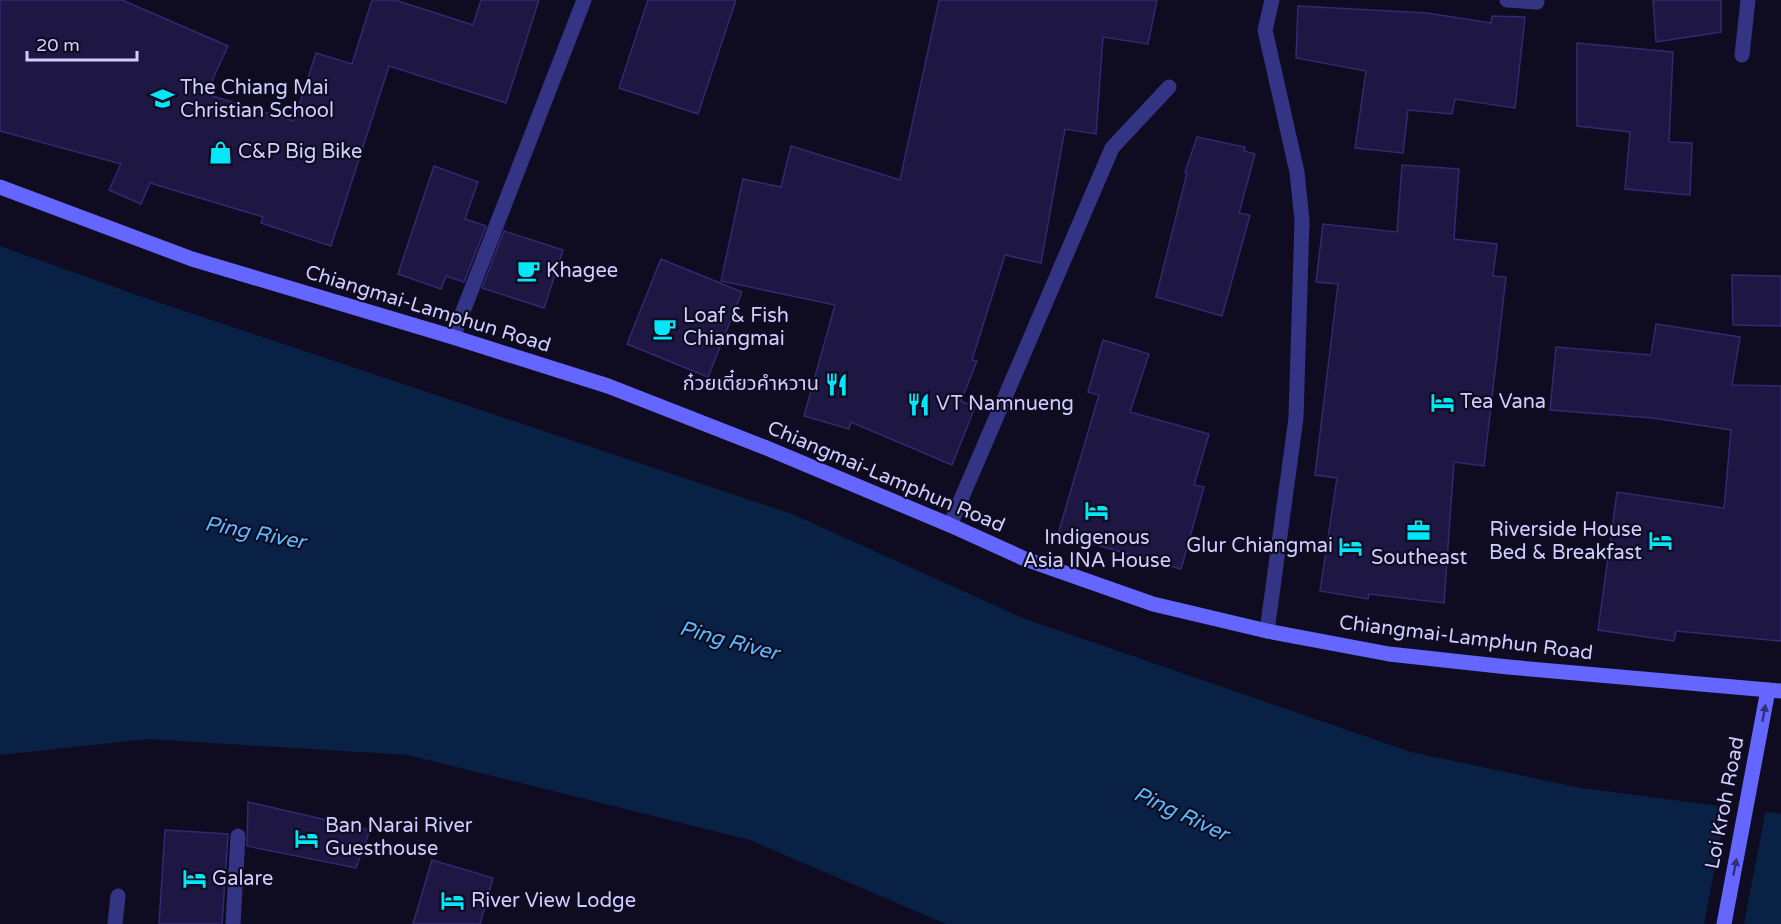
<svg xmlns="http://www.w3.org/2000/svg" width="1781" height="924" font-family="'Varela Round','Noto Sans Thai',sans-serif">
	<rect width="100%" height="100%" fill="#0f0c22"/>
	<path fill="#082144" d="M 0,246 L 134,294 L 792,514 L 1025,619 L 1411,752 L 1581,788 L 1781,814 L 1781,924 L 946,924 L 750,840 L 408,755 L 148,739 L 0,755 Z"/>
	<path fill="#0f0c22" d="M 1727,804 L 1766,809 L 1744,924 L 1704,924 Z"/>
	<g fill="#1e1744" stroke="#332871" stroke-width="1.5">
		<path d="M 0,0 L 122,0 L 228,46 L 206,94 L 294,121 L 316,53 L 352,64 L 372,0 L 395,0 L 473,25 L 481,0 L 539,0 L 506,103 L 389,66 L 331,246 L 261,223 L 263,217 L 150,183 L 141,204 L 109,190 L 121,164 L 0,131 Z"/>
		<path d="M 648,0 L 736,0 L 698,114 L 619,88 Z"/>
		<path d="M 939,0 L 1157,0 L 1148,44 L 1103,37 L 1096,134 L 1065,129 L 1041,263 L 1005,255 L 972,360 L 977,361 L 961,401 L 975,407 L 952,465 L 851,422 L 849,429 L 804,416 L 835,305 L 721,281 L 743,179 L 781,187 L 791,146 L 900,180 Z"/>
		<path d="M 1653,0 L 1721,0 L 1721,32 L 1656,42 Z"/>
		<path d="M 1298,6 L 1427,13 L 1491,23 L 1492,16 L 1525,17 L 1515,108 L 1455,99 L 1452,114 L 1408,110 L 1403,153 L 1355,148 L 1366,71 L 1296,58 Z"/>
		<path d="M 1577,43 L 1673,52 L 1669,142 L 1692,143 L 1690,195 L 1625,189 L 1630,132 L 1577,126 Z"/>
		<path d="M 1197,137 L 1245,147 L 1244,151 L 1255,154 L 1239,213 L 1250,215 L 1222,316 L 1156,297 L 1187,173 L 1185,172 Z"/>
		<path d="M 1402,165 L 1459,169 L 1454,239 L 1497,244 L 1493,276 L 1506,277 L 1484,466 L 1454,462 L 1444,603 L 1369,594 L 1368,599 L 1320,591 L 1337,478 L 1315,475 L 1338,284 L 1316,282 L 1323,224 L 1397,232 Z"/>
		<path d="M 434,166 L 478,182 L 465,219 L 486,226 L 464,282 L 446,276 L 441,289 L 398,274 Z"/>
		<path d="M 504,231 L 563,250 L 544,308 L 482,288 Z"/>
		<path d="M 661,259 L 742,292 L 708,377 L 627,344 Z"/>
		<path d="M 1732,275 L 1781,276 L 1781,326 L 1733,325 Z"/>
		<path d="M 1656,324 L 1740,337 L 1732,385 L 1781,386 L 1781,641 L 1676,631 L 1674,641 L 1598,630 L 1617,492 L 1724,508 L 1731,430 L 1652,418 L 1550,410 L 1556,347 L 1651,355 Z"/>
		<path d="M 1103,340 L 1149,354 L 1130,412 L 1209,434 L 1194,485 L 1204,487 L 1181,569 L 1058,534 L 1099,395 L 1088,392 Z"/>
		<path d="M 248,802 L 370,830 L 356,868 L 247,846 Z"/>
		<path d="M 165,830 L 228,834 L 222,924 L 159,924 Z"/>
		<path d="M 432,860 L 493,878 L 480,924 L 413,924 Z"/>
	</g>
	<g fill="none" stroke-linecap="round" stroke-linejoin="round">
		<g stroke="#343484" stroke-width="15">
			<path d="M 950,525 L 1112,148 L 1169,87"/>
			<path d="M 115,924 L 118,896"/>
		</g>
		<g stroke="#343484" stroke-width="15">
			<path d="M 1507,0 L 1537,2"/>
			<path d="M 1742,55 L 1748,0"/>
			<path d="M 453,337 L 584,0"/>
			<path d="M 1267,631 L 1296,418 L 1302,220 L 1297,172 L 1265,30 L 1272,0"/>
			<path d="M 233,924 L 238,836"/>
		</g>
		<g stroke="#6466ff" stroke-width="15">
			<path d="M 0,187 L 192,259 L 453,337 L 608,386 L 764,447 L 950,525 L 1025,559 L 1153,604 L 1267,631 L 1389,654 L 1508,667 L 1781,691"/>
			<path d="M 1724,924 L 1768,690"/>
		</g>
	</g>
	<defs><path id="oneway-solid" d="M-6-.8H1V-3.2L6.5 0L1 3.2V.8H-6Z" transform="scale(1.5)"/></defs>
	<g fill="#31307a">
		<use href="#oneway-solid" transform="translate(1764 713) rotate(-80)"/>
		<use href="#oneway-solid" transform="translate(1735 867) rotate(-79)"/>
	</g>
	<defs>
		<symbol id="school-bare" viewBox="-9 -9 18 18"><path d="M0-5L7-2L0 1L-7-2ZM-4 1L0 2.5L4 1V4Q0 6-4 4Z" fill="#00e8f8" stroke="#0f0c22" stroke-width="2.5" paint-order="stroke"/></symbol>
		<symbol id="shop-bare" viewBox="-9 -9 18 18"><path d="M-5-2.5h2.3a2.7 3.5 0 0 1 5.4 0H5L5.5 6h-11ZM-1.5-2.5h3a1.5 2.3 0 0 0-3 0Z" fill="#00e8f8" stroke="#0f0c22" stroke-width="2.5" paint-order="stroke"/></symbol>
		<symbol id="cafe-bare" viewBox="-9 -9 18 18"><path d="M-5.5-4.5H6V0H3Q3 3.5 0 3.5H-2.5Q-5.5 3.5-5.5 0ZM3-3.2v2h1.7v-2ZM-6 4.5H4V6H-6Z" fill="#00e8f8" stroke="#0f0c22" stroke-width="2.5" paint-order="stroke"/></symbol>
		<symbol id="restaurant-bare" viewBox="-9 -9 18 18"><path d="M-5-6h1v4h1v-4h1v4h1v-4h1v5L-1.5 .5V6h-2V.5L-5-1ZM5-6V6H3V1.5H1.5Q1.5-4 5-6Z" fill="#00e8f8" stroke="#0f0c22" stroke-width="2.5" paint-order="stroke"/></symbol>
		<symbol id="hotel-bare" viewBox="-9 -9 18 18"><path d="M-6-4.5h1.5V1H6V5H4.5V3h-9V5H-6ZM-4 0a1.8 1.8 0 1 1 3.6 0ZM.5 0V-2.5h3Q6-2.5 6 0Z" fill="#00e8f8" stroke="#0f0c22" stroke-width="2.5" paint-order="stroke"/></symbol>
		<symbol id="office-bare" viewBox="-9 -9 18 18"><path d="M-6-3h4V-5.5h4V-3h4V5H-6ZM-1-4.5V-3h2v-1.5ZM-6 0V1H6V0Z" fill="#00e8f8" stroke="#0f0c22" stroke-width="2.5" paint-order="stroke"/></symbol>
	</defs>
	<g fill-rule="evenodd">
		<use href="#school-bare" x="146" y="82" width="33" height="33"/>
		<use href="#shop-bare" x="204" y="136" width="33" height="33"/>
		<use href="#cafe-bare" x="512" y="254" width="33" height="33"/>
		<use href="#cafe-bare" x="648" y="312" width="33" height="33"/>
		<use href="#restaurant-bare" x="820" y="368" width="33" height="33"/>
		<use href="#hotel-bare" x="1426" y="386" width="33" height="33"/>
		<use href="#restaurant-bare" x="902" y="388" width="33" height="33"/>
		<use href="#hotel-bare" x="1080" y="494" width="33" height="33"/>
		<use href="#office-bare" x="1402" y="514" width="33" height="33"/>
		<use href="#hotel-bare" x="1644" y="524" width="33" height="33"/>
		<use href="#hotel-bare" x="1334" y="530" width="33" height="33"/>
		<use href="#hotel-bare" x="290" y="822" width="33" height="33"/>
		<use href="#hotel-bare" x="178" y="862" width="33" height="33"/>
		<use href="#hotel-bare" x="436" y="884" width="33" height="33"/>
	</g>
	<g text-anchor="middle" dominant-baseline="central" stroke-width="4.5" stroke-linejoin="round" paint-order="stroke">
		<g font-size="20" fill="#d1cdff" stroke="#0f0c22" text-anchor="start">
			<text x="180" y="88">The Chiang Mai<tspan x="180" dy="23">Christian School</tspan></text>
			<text x="238" y="152">C&amp;P Big Bike</text>
			<text x="546" y="271">Khagee</text>
			<text x="683" y="316">Loaf &amp; Fish<tspan x="683" dy="23">Chiangmai</tspan></text>
			<text x="819" y="384" text-anchor="end">ก๋วยเตี๋ยวคำหวาน</text>
			<text x="1460" y="402">Tea Vana</text>
			<text x="936" y="404">VT Namnueng</text>
			<text x="1642" y="530" text-anchor="end">Riverside House<tspan x="1642" dy="23">Bed &amp; Breakfast</tspan></text>
			<text x="1097" y="538" text-anchor="middle">Indigenous<tspan x="1097" dy="23">Asia INA House</tspan></text>
			<text x="1333" y="546" text-anchor="end">Glur Chiangmai</text>
			<text x="1419" y="558" text-anchor="middle">Southeast</text>
			<text x="325" y="826">Ban Narai River<tspan x="325" dy="23">Guesthouse</tspan></text>
			<text x="212" y="879">Galare</text>
			<text x="471" y="901">River View Lodge</text>
		</g>
		<g font-size="20" fill="#d1cdff" stroke="#0f0c22">
			<text transform="translate(428 309) rotate(17)">Chiangmai-Lamphun Road</text>
			<text transform="translate(886 477) rotate(23)">Chiangmai-Lamphun Road</text>
			<text transform="translate(1466 638) rotate(7)">Chiangmai-Lamphun Road</text>
			<text transform="translate(1725 803) rotate(-79)">Loi Kroh Road</text>
		</g>
		<g font-size="21" font-style="italic" fill="#5bb9ff" stroke="#0f0c22">
			<text transform="translate(255 533) rotate(11)">Ping River</text>
			<text transform="translate(729 641) rotate(15)">Ping River</text>
			<text transform="translate(1181 814) rotate(25)">Ping River</text>
		</g>
	</g>
	<path d="M27 51v9h110v-9" fill="none" stroke="#d1cdff" stroke-width="3"/>
	<text x="36" y="51" font-size="18" fill="#d1cdff" stroke="#0f0c22" stroke-width="4.5" paint-order="stroke">20 m</text>
</svg>
